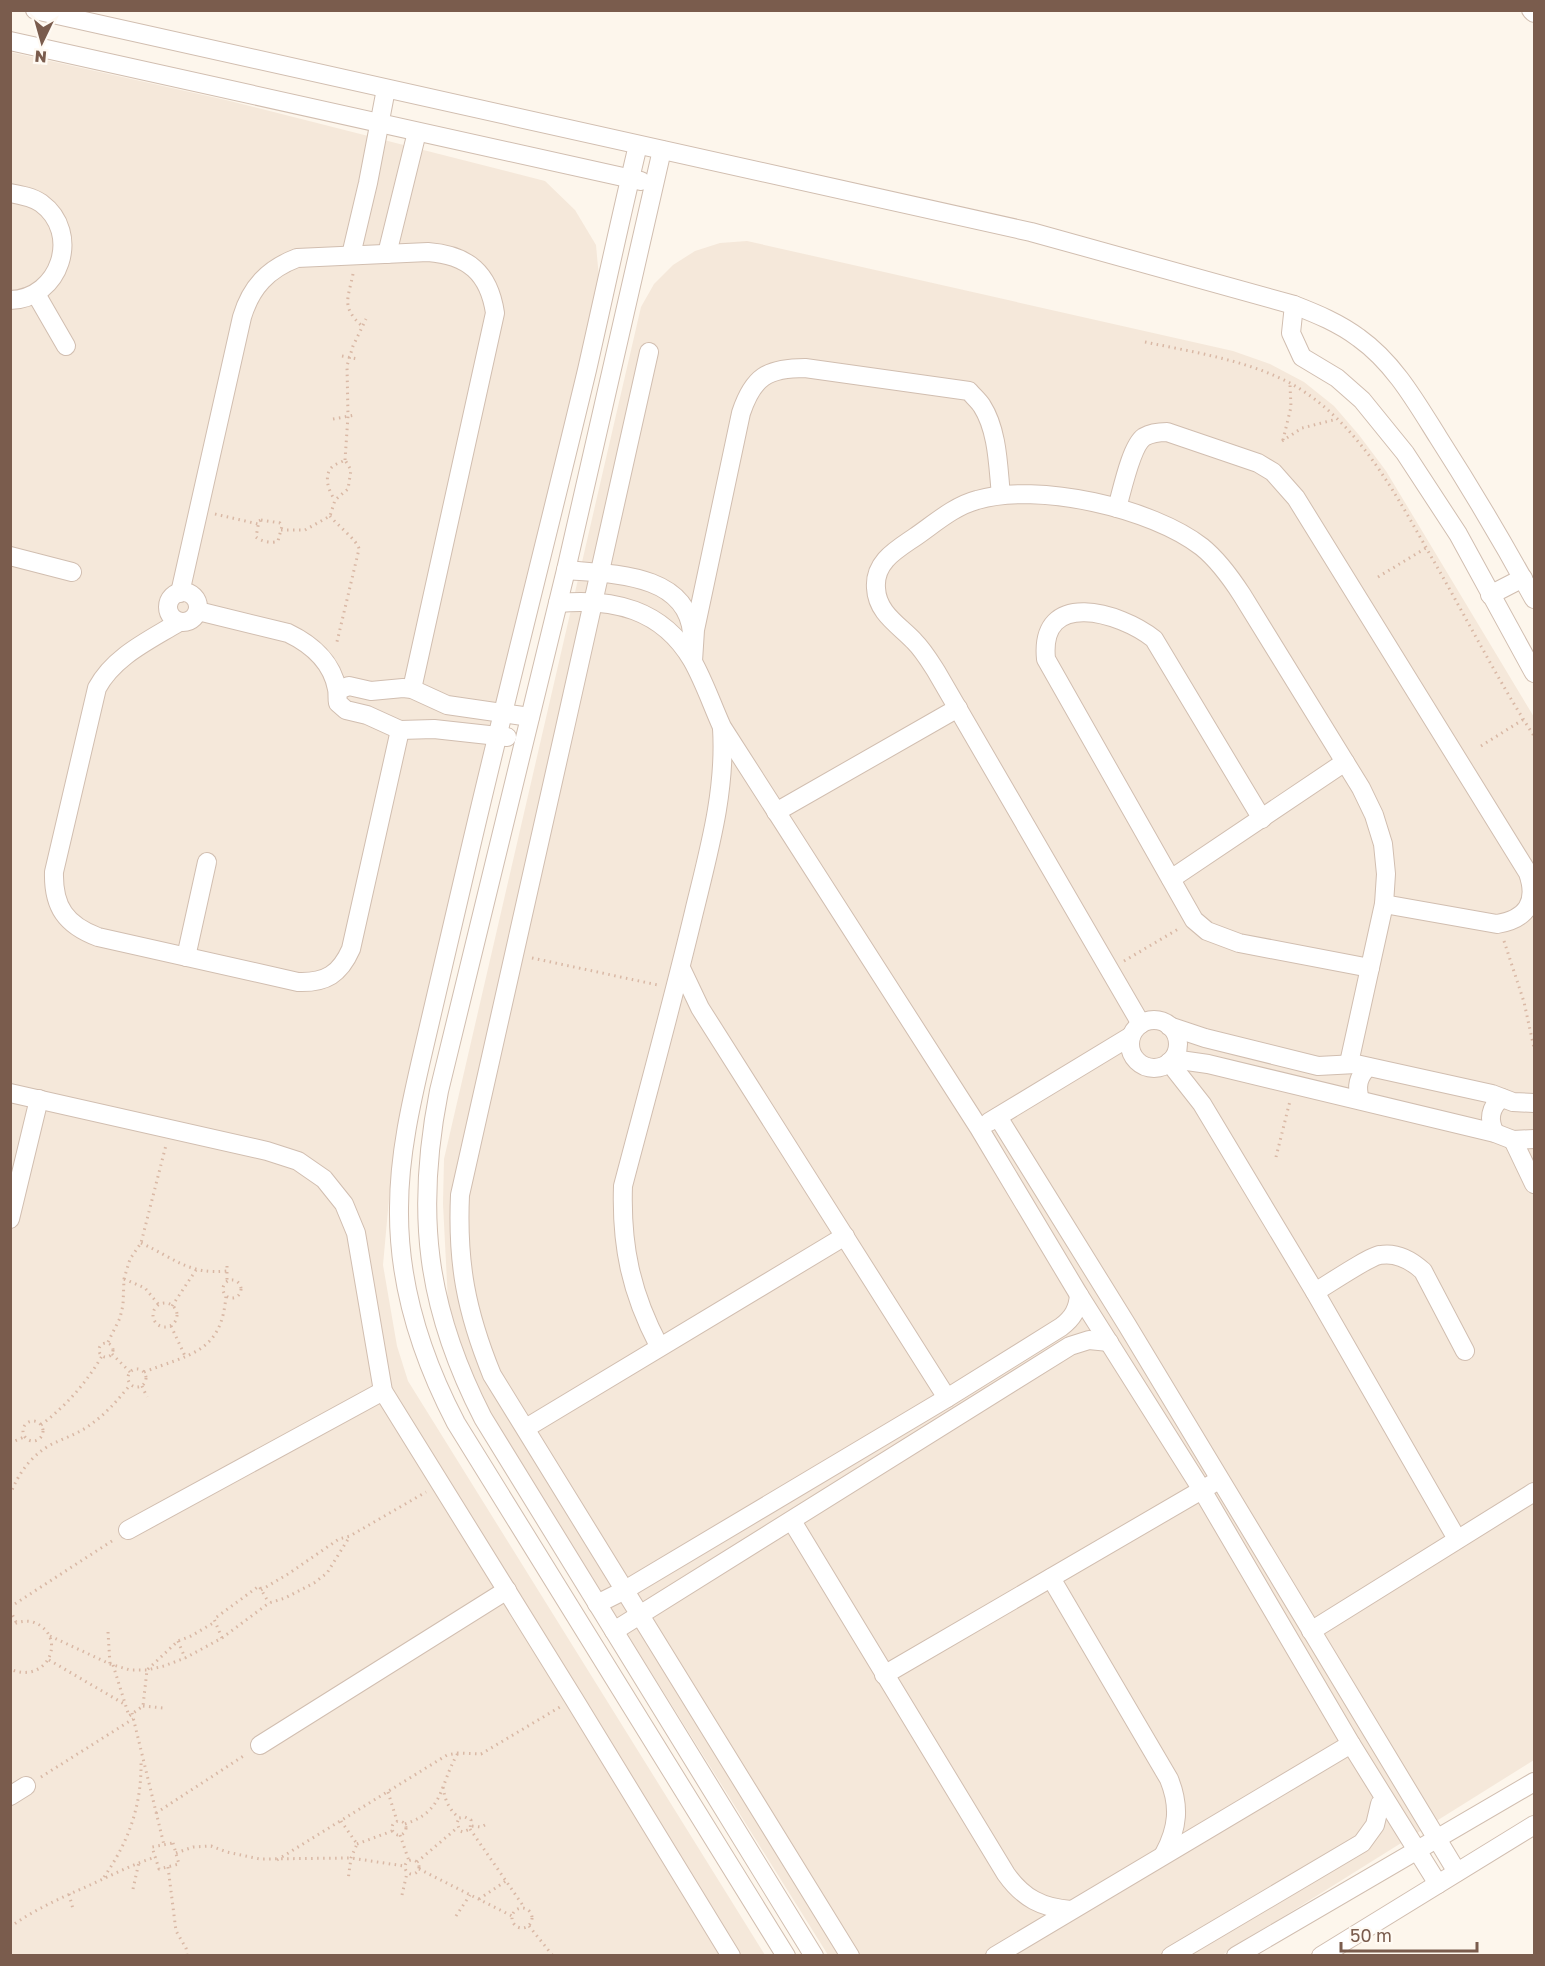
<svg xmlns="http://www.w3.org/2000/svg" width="1545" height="1966" font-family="'Golos Text',sans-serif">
	<rect width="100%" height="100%" fill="#fdf6ec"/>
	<g fill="#f5e8da">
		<path d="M 10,52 L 226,100 L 545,181 L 575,210 L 596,245 L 600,289 L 404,1101 L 390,1188 L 383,1265 L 397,1346 L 408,1381 L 765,1955 L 11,1955 Z"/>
		<path d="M 747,241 L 1233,351 L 1270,364 L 1304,382 L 1334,406 L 1359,435 L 1386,471 L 1534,717 L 1534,1760 L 1222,1955 L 828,1955 L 504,1437 L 471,1377 L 448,1302 L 443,1204 L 444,1159 L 641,307 L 654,284 L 673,265 L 695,251 L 720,243 Z"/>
	</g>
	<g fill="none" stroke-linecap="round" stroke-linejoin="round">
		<defs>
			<g id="minor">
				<path d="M 35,10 L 1031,232 L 1294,305 C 1317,314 1339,323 1359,338 C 1394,363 1416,402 1438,437 C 1472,490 1504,544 1534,599"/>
				<path d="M 1531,10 L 1534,13"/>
				<path d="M 10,41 L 641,181"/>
				<path d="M 638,145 C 620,220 604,295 587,370 C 548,533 506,696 468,859 C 454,919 440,979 426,1039 C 413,1095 399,1151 399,1208 C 398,1285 421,1356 456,1423 L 786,1956"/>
				<path d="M 662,150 L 566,570 L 439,1091 C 415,1213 426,1307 483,1418 L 814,1956"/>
				<path d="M 10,193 C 21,195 32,197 41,203 C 82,233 60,299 10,300"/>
				<path d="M 387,254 L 417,132"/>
				<path d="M 351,255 L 368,183 L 386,89"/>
				<path d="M 36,294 L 66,346"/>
				<path d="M 1294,305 L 1291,333 L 1302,357 L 1337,378 L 1362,400 L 1405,453 L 1458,534 L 1534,673"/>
				<path d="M 649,352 C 585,633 525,914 460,1195 C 457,1263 466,1311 492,1375 L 850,1956"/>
				<path d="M 1117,508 C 1122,491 1131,446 1144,437 C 1151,433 1160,432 1167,432 L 1258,463 L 1273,472 L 1296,498 L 1528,873 C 1538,902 1527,919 1497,924 L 1384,904"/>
				<path d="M 10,556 L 72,572"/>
				<path d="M 566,570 C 611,574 687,573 692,633"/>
				<circle cx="183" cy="607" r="15"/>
				<path d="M 180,593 L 242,317 C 251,287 268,269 297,258 L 428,252 C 468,255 489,273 495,313 L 412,689"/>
				<path d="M 1490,595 L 1523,578"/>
				<path d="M 558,603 C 613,598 662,609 692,660 C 704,681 712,705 722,727 L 979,1128 L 1079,1295 L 1202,1490 L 1351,1744 L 1438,1884"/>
				<path d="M 198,611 L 288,633 C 311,644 332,662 337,689 C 338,693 337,698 338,703 L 346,710 L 367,715 L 400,730 L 434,729 L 507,737"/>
				<path d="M 179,622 C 150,640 114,656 97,688 L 54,872 C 53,907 66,925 98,937 L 298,982 C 326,983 340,974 351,949 L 400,730"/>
				<path d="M 693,661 L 695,630 L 741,413 C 753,377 767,368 805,368 L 969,391 C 973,396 979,401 982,406 C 998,431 998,467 1001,495"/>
				<path d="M 338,690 L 349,686 L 371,691 L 403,688 L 412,689 L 447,705 L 530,717"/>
				<path d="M 776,812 L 958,708"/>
				<path d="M 1262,819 L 1154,639 C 1120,612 1039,588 1046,659 L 1194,920 L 1207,931 L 1239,943 L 1370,968"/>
				<path d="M 1171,879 L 1345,762"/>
				<path d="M 186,957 L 207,862"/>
				<path d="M 681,968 L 700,1008 L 947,1398"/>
				<circle cx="1154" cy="1044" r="24"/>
				<path d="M 1141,1024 L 936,671 C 929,660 923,650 914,641 C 899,625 877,613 876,588 C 874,562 896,550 915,537 C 934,524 954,506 977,500 C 1038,482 1152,508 1202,547 C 1218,560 1231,578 1242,595 L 1361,788 L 1374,815 L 1383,844 L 1386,874 L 1384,904 L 1349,1063"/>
				<path d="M 1169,1026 L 1205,1038 L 1318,1066 L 1356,1064 L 1492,1094 L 1513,1102 L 1534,1103"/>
				<path d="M 1173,1059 L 1208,1064 L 1495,1133 L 1513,1140 L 1534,1139"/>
				<path d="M 1169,1062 L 1202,1104 L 1315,1292 L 1457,1539"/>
				<path d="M 10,1093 L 267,1151 L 298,1161 L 324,1179 L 344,1204 L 356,1233 L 383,1391 L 574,1699 L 731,1956"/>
				<path d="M 1360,1100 C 1356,1086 1358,1077 1368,1067"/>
				<path d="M 998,1117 L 1127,1325 L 1457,1872"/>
				<path d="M 989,1122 L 1131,1036"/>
				<path d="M 1495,1133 C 1488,1120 1490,1107 1502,1098"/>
				<path d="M 1513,1140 L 1534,1184"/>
				<path d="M 10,1219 L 39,1099"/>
				<path d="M 1315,1292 C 1327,1285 1370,1256 1380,1255 C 1397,1252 1411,1260 1423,1271 L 1465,1351"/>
				<path d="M 659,1346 C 631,1293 621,1246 623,1186 C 647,1095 672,1004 694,912 C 709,850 726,791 722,728"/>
				<path d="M 526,1428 L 845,1236"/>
				<path d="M 792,1521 L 1006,1874 C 1023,1898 1042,1908 1071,1910"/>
				<path d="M 128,1530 L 383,1391"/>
				<path d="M 1051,1578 L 1169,1779 C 1180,1806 1178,1828 1164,1854"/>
				<path d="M 597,1604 L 625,1590 L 947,1398 L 1061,1327 C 1073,1318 1078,1309 1079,1295"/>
				<path d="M 614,1631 L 1070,1346 L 1089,1340 L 1109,1342"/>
				<path d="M 1311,1631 L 1534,1492"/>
				<path d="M 884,1675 L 1212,1484"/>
				<path d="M 260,1745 L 507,1590"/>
				<path d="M 10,1796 L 26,1786"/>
				<path d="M 995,1956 L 1351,1744"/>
				<path d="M 1171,1956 L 1362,1843 L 1375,1825 L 1380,1804 L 1385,1801"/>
				<path d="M 1236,1956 L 1534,1782"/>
				<path d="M 1321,1956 L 1534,1825"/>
			</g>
		</defs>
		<use href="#minor" stroke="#d1beb0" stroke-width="20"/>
		<g stroke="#d9b8a5" stroke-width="3" stroke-dasharray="1.5 4.5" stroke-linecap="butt">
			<path d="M 353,274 C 348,299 341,307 362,326"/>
			<path d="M 1145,342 C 1193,352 1246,360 1290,383 C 1358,421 1395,493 1432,558 C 1466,617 1497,679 1534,736"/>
			<path d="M 342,356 L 358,359"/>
			<path d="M 333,419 L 355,415"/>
			<path d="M 1283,440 L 1291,407 L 1290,385"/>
			<path d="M 1282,441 L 1302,428 L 1337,419"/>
			<path d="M 345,460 L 348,416 L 347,366 L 353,346 L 366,319"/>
			<path d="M 215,514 L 258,524"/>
			<path d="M 330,516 C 337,525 358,541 359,549 L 336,646"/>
			<path d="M 261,520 L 280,523 L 282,526 L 278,541 C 272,544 260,541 256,537 L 259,521 Z"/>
			<path d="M 281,530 L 305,530 L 330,516 L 335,500 L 348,489 L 351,470 L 345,460 C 342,462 335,464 332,467 C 323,476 329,492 335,500"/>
			<path d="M 1378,577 L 1426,548"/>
			<path d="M 1481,746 L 1524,719"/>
			<path d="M 1504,941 L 1524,1002 L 1534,1048"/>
			<path d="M 532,958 L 658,985"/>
			<path d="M 1124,961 L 1180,928"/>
			<path d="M 1276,1157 L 1290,1101"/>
			<path d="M 141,1243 C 174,1258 189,1275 227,1271"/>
			<path d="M 227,1266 L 227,1281"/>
			<path d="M 124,1279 L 145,1288 L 159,1305"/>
			<circle cx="232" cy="1289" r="9"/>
			<circle cx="165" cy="1315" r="12"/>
			<path d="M 172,1306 L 196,1270"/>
			<path d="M 171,1326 L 185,1356"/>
			<path d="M 108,1342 L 120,1318 L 123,1305 L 124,1279 L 130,1259 L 141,1243 L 166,1145"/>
			<circle cx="106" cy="1350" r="7"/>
			<path d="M 112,1354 L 130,1372"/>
			<circle cx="137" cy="1378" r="9"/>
			<path d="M 144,1372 C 190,1354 222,1353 226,1295"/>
			<path d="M 142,1386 L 147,1397"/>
			<circle cx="33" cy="1431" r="10"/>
			<path d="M 41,1425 C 67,1405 86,1383 102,1356"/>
			<path d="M 10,1443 L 24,1437"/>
			<path d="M 10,1495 C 18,1474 30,1457 50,1445 C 62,1439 75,1435 87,1427 C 104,1416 117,1401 130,1385"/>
			<path d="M 261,1590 L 288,1574 L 339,1539 L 350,1536 L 426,1492"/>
			<path d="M 10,1607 L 115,1539"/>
			<path d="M 10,1610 L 16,1622"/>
			<path d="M 10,1626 C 17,1622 25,1620 33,1622 C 69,1635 48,1686 10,1669"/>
			<path d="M 108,1632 L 110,1664"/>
			<path d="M 50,1636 L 110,1664 L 130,1670 L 147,1670 L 164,1666 L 185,1658 L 222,1638 L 269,1603 L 285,1598 L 314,1583 L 327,1573 L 350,1536"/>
			<path d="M 222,1638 L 214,1619 L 259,1586 L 269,1603"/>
			<path d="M 178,1641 L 185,1658"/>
			<path d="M 49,1660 L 126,1705"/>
			<path d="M 113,1665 L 129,1716 L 143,1706 L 147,1670 L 178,1641 L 191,1636 L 215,1622"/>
			<path d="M 143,1706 L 163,1708"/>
			<path d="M 132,1713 L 164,1845"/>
			<path d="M 41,1777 L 133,1719"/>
			<path d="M 443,1787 C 445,1801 449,1809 459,1818 L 465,1817 L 471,1820 L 470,1829 L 463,1832 L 460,1831 L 457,1823 L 459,1818"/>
			<path d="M 388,1792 L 397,1821"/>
			<path d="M 156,1813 L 245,1755"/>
			<path d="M 341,1821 L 357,1844 L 351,1858 L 348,1880"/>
			<circle cx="399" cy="1828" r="7"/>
			<path d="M 405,1824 C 445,1811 439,1785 458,1753"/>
			<path d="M 472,1826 L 481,1827 L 489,1823"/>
			<path d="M 470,1829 L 524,1907"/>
			<path d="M 400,1835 L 409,1861"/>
			<path d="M 173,1843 L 179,1864 L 159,1869 L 152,1847 Z"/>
			<path d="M 357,1844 L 392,1831"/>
			<path d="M 176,1853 L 193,1847 L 211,1846 L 227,1852 L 260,1859 L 351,1858 L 404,1866"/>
			<circle cx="412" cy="1867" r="7"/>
			<path d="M 277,1860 L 447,1755 L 458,1753 L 481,1754 L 560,1707"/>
			<path d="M 417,1862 L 457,1828"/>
			<path d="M 168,1867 L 176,1931 L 186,1948 L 187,1956"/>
			<path d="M 419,1869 L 512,1916"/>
			<path d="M 104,1877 C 129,1841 142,1805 141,1760"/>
			<path d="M 133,1889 L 139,1862"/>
			<path d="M 69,1894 L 73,1909"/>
			<path d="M 402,1895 L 407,1873"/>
			<path d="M 479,1899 L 506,1881"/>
			<circle cx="522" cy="1918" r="10"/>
			<path d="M 456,1916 L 470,1895"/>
			<path d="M 529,1926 L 553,1956"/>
			<path d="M 10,1927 C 35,1909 63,1897 90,1885 C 112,1875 133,1864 156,1857"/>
		</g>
		<use href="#minor" stroke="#fff" stroke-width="18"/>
	</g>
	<rect width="1545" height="1966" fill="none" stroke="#7a5c4d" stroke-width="24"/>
	<g transform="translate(42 42) rotate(185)" stroke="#fffaf3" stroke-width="4.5" paint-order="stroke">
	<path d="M0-4.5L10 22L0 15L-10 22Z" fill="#7a5c4d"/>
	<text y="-9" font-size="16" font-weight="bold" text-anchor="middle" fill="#7a5c4d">N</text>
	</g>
	<path d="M1341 1942v9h136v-9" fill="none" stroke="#7a5c4d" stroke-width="3"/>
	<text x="1350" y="1942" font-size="18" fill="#7a5c4d" stroke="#fffaf3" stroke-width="4.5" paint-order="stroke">50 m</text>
</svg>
